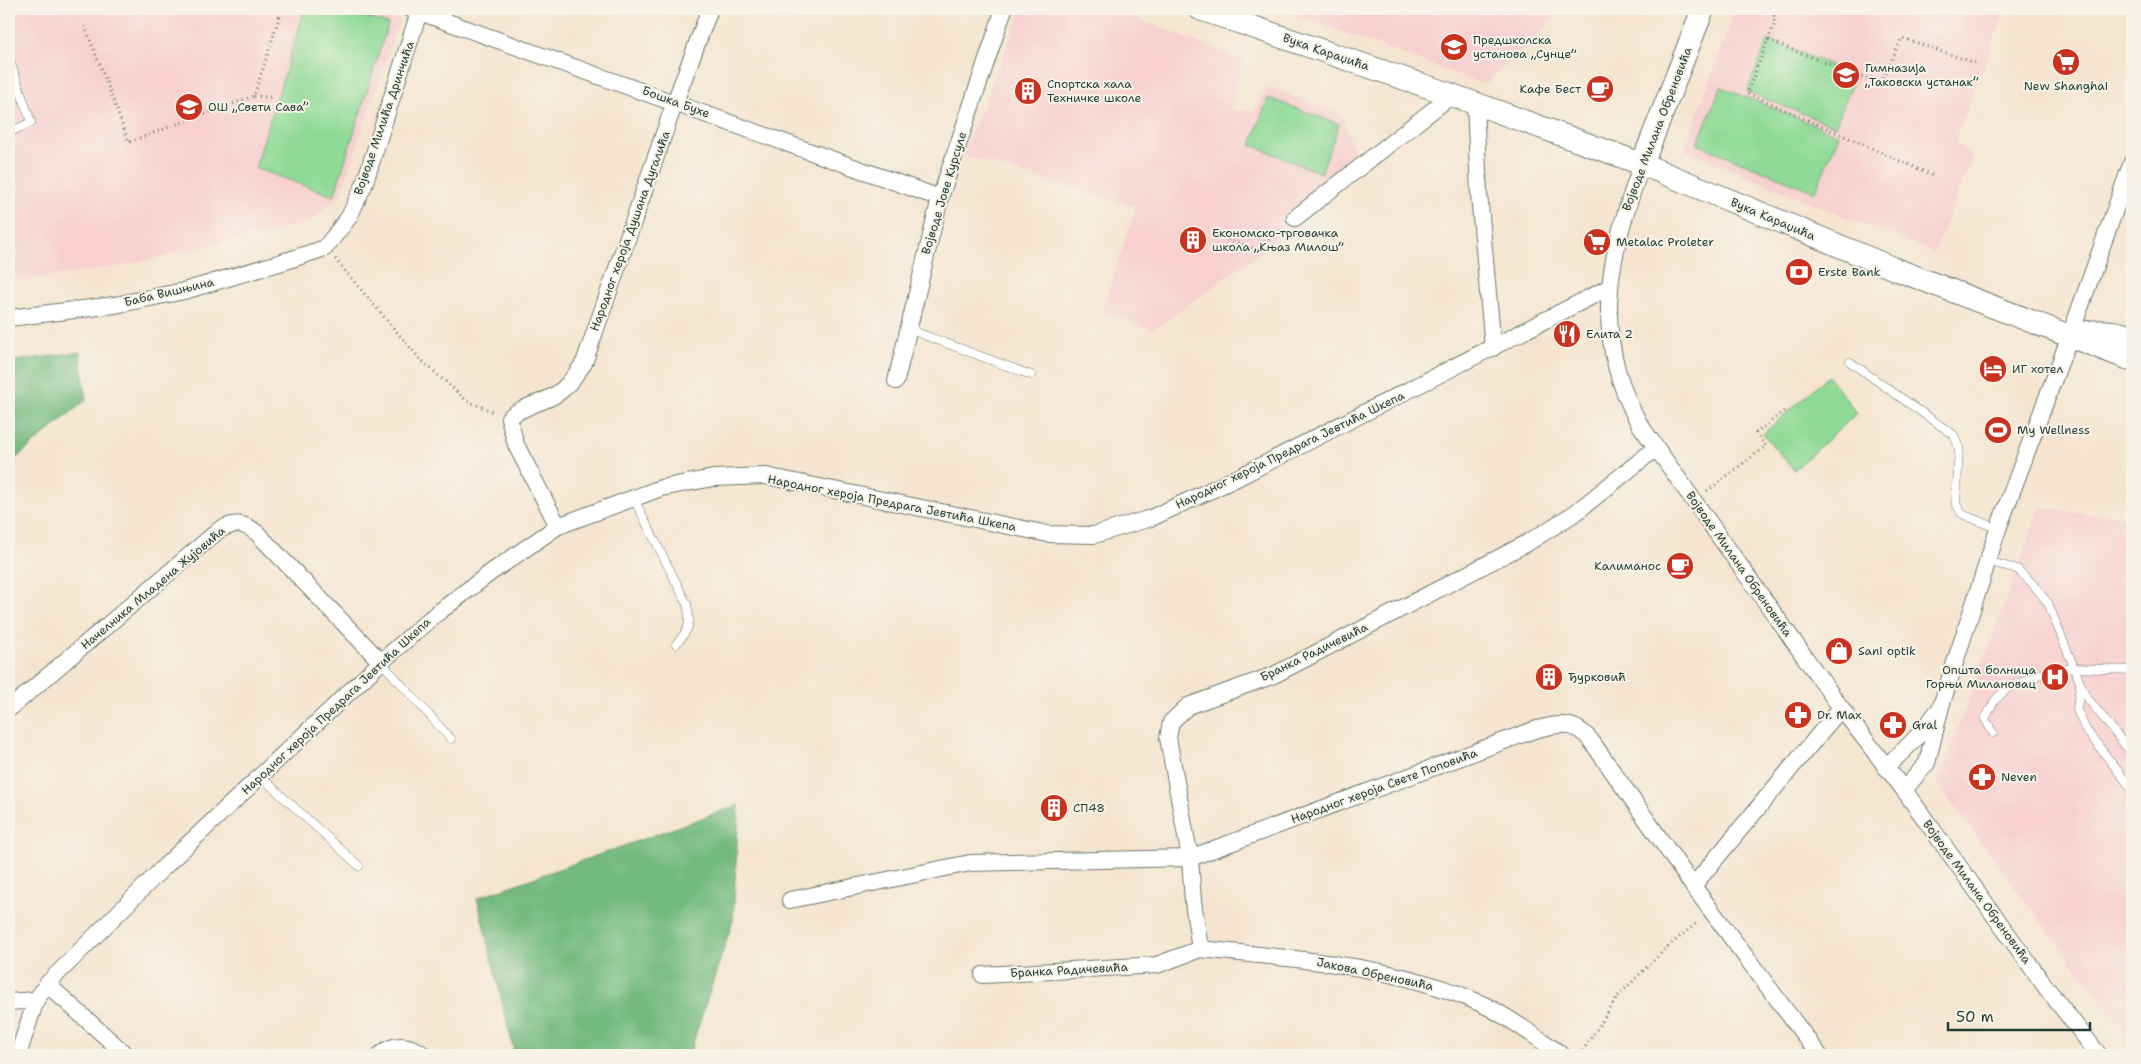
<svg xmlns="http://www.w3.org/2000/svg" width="2141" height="1064" font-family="'Shantell Sans',sans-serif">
	<rect width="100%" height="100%" fill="#f7f3e8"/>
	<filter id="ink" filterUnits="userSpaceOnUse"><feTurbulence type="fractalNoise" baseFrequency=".02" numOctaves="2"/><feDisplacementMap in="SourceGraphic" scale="10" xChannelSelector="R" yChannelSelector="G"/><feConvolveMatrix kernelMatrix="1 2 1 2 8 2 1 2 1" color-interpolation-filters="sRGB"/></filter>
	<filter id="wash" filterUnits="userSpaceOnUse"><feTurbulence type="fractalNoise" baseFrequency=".0096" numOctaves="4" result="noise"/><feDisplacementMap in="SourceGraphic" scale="20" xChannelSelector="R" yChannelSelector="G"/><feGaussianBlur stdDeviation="1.12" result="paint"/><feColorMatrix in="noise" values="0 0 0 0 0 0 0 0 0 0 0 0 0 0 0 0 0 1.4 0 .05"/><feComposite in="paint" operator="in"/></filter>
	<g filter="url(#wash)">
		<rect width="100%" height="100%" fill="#f5e5d0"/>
		<g fill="#f7d0cf">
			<path d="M 9,9 L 368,9 L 400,20 L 340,195 L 311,222 L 125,265 L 9,283 Z"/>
			<path d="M 1023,9 L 1113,9 L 1243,60 L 1230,110 L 1254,111 L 1267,87 L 1341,114 L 1357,159 L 1286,215 L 1291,230 L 1153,330 L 1102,311 L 1136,207 L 962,155 Z"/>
			<path d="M 1281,9 L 1564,9 L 1485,85 Z"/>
			<path d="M 1735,9 L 2006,9 L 1954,141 L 1973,156 L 1934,253 L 1685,150 Z"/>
			<path d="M 2040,509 L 2132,517 L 2132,1041 L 1937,784 Z"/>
		</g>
		<g fill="#8fda96" stroke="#578c65">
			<path d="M 305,9 L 339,9 L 388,24 L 334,196 L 255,168 Z"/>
			<path d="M 1768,40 L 1856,75 L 1835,126 L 1747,92 Z"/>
			<path d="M 1721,87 L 1839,135 L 1815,192 L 1697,144 Z"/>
			<path d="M 1268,98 L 1339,124 L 1321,173 L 1251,145 Z"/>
			<path d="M 1828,376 L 1857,413 L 1794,470 L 1763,434 Z"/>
		</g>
		<g fill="#73ba7f" stroke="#497c5a">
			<path d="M 80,352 L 86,400 L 9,464 L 9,362 Z"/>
			<path d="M 739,805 L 733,920 L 689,1055 L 515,1055 L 477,898 Z"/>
		</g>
	</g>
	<g filter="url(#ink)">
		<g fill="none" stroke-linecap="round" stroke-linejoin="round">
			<defs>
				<g id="lane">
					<path d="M 9,58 L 31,122 L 9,133"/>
					<path d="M 908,329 L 1031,375"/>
					<path d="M 1850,362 L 1954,435 L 1959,448 L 1956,504 L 1962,514 L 1998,529"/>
					<path d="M 633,497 L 687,604 C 691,623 690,629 676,644"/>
					<path d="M 1987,561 L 2017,569 L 2032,583 L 2048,603 L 2085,695 L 2132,754"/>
					<path d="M 381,662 L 451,739"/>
					<path d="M 2080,685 L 2077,710 L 2086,730 L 2132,789"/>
					<path d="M 1993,733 L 1985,719 L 1995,700 L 2009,687 L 2043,673 L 2074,668 L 2132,670"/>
					<path d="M 260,776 L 359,866"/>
				</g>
				<g id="street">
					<path d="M 411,9 L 940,198"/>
					<path d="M 1475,103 L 1479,194 L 1493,348"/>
					<path d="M 1642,164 C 1609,256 1589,334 1640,425 L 1841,708 L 1904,790 L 2045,986 L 2099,1055"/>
					<path d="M 1295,218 L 1452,95"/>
					<path d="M 9,318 L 115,305 L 184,291 L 289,260 L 325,248 L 349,217 L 364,185 L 420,9"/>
					<path d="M 896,381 L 940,198 L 1004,9"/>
					<path d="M 558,526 L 516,445 L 509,418 C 522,406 540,404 555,395 C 567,388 575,375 584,363 L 675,102 L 710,9"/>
					<path d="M 9,709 L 219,530 C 235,522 243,522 257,533 L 381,662"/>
					<path d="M 1885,767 C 1906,750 1922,733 1937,712"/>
					<path d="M 1904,790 L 1927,763 L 1941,706 L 1998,529 L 2070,336 L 2132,162"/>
					<path d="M 1693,886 L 1841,708"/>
					<path d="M 790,900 L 970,863 L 1190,858 L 1534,730 C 1558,723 1575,720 1592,742 L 1693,886 L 1819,1055"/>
					<path d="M 1200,949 C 1295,959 1394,964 1482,1004 C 1508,1016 1539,1039 1562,1055"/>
					<path d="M 983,975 L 1157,965 L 1200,949 L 1193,901 L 1190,858 L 1168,738 L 1171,722 L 1188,706 L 1274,675 L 1529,542 L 1575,513 L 1656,448"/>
					<path d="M 47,984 L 126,1055"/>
					<path d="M 9,1002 L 36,1000"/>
					<path d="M 18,1055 L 36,1000 L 47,984 L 165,866 L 381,662 L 431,618 L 490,573 L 558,526 L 661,488 L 713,478 L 766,476 L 1048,534 L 1094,535 L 1151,518 L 1237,478 L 1610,287"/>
					<path d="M 380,1055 C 393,1043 406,1044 420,1052"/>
				</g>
				<g id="secondary">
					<path d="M 1200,9 L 1452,95 L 1642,164 L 1895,269 L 2132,360"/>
					<path d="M 1642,164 L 1703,9"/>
					<path d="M 2070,336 C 2092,330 2111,329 2132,337"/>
				</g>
			</defs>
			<use href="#lane" stroke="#6a786b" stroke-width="9"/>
			<use href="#street" stroke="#6a786b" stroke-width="18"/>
			<use href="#secondary" stroke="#6a786b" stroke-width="24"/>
			<g stroke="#6a786b" stroke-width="3" stroke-dasharray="1 4" stroke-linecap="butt">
				<path d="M 85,26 L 129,142 L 254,96 L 282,9"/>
				<path d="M 1768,40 L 1774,25 L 1774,9"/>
				<path d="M 254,96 L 270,97"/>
				<path d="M 1932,175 L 1747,93 L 1768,40 L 1856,75 L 1881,82 L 1902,38 L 1975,63"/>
				<path d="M 1223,238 L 1256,249 L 1283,228"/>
				<path d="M 335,259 L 419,358 L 467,401 L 494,412"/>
				<path d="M 1707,491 L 1766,446 L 1756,433 L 1784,411"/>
				<path d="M 1580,1055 L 1619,995 L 1665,949 L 1698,922"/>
			</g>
			<use href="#lane" stroke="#fff" stroke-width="8"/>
			<use href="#street" stroke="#fff" stroke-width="16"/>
			<use href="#secondary" stroke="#fff" stroke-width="22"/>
		</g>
	</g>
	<defs>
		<symbol id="school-disc" viewBox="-11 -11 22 22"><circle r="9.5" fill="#c8321e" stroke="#f7f3e8"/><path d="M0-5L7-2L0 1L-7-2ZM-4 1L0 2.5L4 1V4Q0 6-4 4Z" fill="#fff"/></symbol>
		<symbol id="supermarket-disc" viewBox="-11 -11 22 22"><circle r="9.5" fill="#c8321e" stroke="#f7f3e8"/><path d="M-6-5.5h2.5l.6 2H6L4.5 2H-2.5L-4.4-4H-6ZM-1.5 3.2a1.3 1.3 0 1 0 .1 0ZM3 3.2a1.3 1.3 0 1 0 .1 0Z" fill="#fff"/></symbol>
		<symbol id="cafe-disc" viewBox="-11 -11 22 22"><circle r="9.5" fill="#c8321e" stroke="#f7f3e8"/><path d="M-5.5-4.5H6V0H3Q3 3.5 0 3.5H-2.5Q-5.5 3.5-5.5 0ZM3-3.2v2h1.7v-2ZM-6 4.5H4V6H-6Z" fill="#fff"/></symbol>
		<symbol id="building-disc" viewBox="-11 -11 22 22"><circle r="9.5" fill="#c8321e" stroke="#f7f3e8"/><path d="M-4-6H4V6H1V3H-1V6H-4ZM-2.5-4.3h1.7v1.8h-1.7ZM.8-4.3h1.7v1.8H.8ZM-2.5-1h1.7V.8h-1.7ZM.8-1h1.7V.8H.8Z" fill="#fff"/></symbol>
		<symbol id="bank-disc" viewBox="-11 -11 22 22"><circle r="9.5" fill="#c8321e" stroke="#f7f3e8"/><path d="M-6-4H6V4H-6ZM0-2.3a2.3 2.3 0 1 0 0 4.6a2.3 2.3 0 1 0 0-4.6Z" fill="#fff"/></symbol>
		<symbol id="restaurant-disc" viewBox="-11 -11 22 22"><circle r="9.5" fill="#c8321e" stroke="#f7f3e8"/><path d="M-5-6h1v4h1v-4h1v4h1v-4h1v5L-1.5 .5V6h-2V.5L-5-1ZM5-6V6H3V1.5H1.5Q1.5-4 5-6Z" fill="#fff"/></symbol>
		<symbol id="hotel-disc" viewBox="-11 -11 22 22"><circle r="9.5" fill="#c8321e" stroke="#f7f3e8"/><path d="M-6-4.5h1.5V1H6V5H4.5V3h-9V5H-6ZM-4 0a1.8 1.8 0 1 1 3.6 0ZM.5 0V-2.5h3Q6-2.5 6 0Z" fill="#fff"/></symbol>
		<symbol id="stadium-disc" viewBox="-11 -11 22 22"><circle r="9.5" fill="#c8321e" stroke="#f7f3e8"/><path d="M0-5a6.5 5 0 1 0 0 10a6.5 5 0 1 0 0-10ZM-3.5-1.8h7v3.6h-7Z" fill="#fff"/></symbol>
		<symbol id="shop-disc" viewBox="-11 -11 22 22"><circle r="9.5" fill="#c8321e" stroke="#f7f3e8"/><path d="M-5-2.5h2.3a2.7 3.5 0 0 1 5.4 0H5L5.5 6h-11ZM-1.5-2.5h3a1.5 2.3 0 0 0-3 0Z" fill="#fff"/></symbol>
		<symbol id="hospital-disc" viewBox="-11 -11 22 22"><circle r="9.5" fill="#c8321e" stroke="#f7f3e8"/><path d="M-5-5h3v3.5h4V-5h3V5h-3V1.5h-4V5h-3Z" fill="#fff"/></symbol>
		<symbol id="pharmacy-disc" viewBox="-11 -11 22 22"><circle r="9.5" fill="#c8321e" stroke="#f7f3e8"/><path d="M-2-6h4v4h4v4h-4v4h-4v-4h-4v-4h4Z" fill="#fff"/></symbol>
	</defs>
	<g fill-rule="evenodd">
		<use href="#school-disc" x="1438" y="31" width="32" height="32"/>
		<use href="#supermarket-disc" x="2050" y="46" width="32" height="32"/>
		<use href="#school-disc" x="1830" y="59" width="32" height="32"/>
		<use href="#cafe-disc" x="1584" y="73" width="32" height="32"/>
		<use href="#building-disc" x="1012" y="75" width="32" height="32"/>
		<use href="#school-disc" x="173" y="91" width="32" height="32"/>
		<use href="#building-disc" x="1177" y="224" width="32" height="32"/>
		<use href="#supermarket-disc" x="1581" y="226" width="32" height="32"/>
		<use href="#bank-disc" x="1783" y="256" width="32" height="32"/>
		<use href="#restaurant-disc" x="1551" y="318" width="32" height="32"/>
		<use href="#hotel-disc" x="1977" y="353" width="32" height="32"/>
		<use href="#stadium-disc" x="1982" y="414" width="32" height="32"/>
		<use href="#cafe-disc" x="1664" y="550" width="32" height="32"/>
		<use href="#shop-disc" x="1823" y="635" width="32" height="32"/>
		<use href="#building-disc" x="1533" y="661" width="32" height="32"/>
		<use href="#hospital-disc" x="2039" y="661" width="32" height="32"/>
		<use href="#pharmacy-disc" x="1782" y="699" width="32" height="32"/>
		<use href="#pharmacy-disc" x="1877" y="709" width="32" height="32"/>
		<use href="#pharmacy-disc" x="1966" y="761" width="32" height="32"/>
		<use href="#building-disc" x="1038" y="792" width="32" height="32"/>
	</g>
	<g text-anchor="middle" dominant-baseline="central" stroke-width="4" stroke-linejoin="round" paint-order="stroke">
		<g font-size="12" fill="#1f3d34" stroke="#f7f3e8" text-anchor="start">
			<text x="1473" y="40">Предшколска<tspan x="1473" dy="14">установа „Сунце”</tspan></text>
			<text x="1865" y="68">Гимназија<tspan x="1865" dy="14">„Таковски устанак”</tspan></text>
			<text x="1047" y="84">Спортска хала<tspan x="1047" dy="14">Техничке школе</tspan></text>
			<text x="2066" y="86" text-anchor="middle">New Shanghai</text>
			<text x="1581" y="89" text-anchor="end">Кафе Бест</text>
			<text x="208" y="107">ОШ „Свети Сава”</text>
			<text x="1212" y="233">Економско-трговачка<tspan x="1212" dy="14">школа „Књаз Милош”</tspan></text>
			<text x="1616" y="242">Metalac Proleter</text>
			<text x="1818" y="272">Erste Bank</text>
			<text x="1586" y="334">Елита 2</text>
			<text x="2012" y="369">ИГ хотел</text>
			<text x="2017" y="430">My Wellness</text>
			<text x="1661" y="566" text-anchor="end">Калиманос</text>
			<text x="1858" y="651">Sani optik</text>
			<text x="2036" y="670" text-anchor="end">Општа болница<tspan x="2036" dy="14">Горњи Милановац</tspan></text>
			<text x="1568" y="677">Ђурковић</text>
			<text x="1817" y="715">Dr. Max</text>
			<text x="1912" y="725">Gral</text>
			<text x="2001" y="777">Neven</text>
			<text x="1073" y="808">СП48</text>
		</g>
		<g font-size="12" fill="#1f3d34" stroke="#f7f3e8">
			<text transform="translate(1326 52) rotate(19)">Вука Караџића</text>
			<text transform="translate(676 102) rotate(20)">Бошка Бухе</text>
			<text transform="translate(384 118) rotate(-71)">Војводе Милића Дринчића</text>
			<text transform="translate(1657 129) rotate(-69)">Војводе Милана Обреновића</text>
			<text transform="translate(944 193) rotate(-73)">Војводе Јове Курсуле</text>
			<text transform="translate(1773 219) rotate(23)">Вука Караџића</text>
			<text transform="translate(630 231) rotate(-70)">Народног хероја Душана Дугалића</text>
			<text transform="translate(169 292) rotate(-13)">Баба Вишњина</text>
			<text transform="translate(1290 450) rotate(-26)">Народног хероја Предрага Јевтића Шкепа</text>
			<text transform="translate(892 503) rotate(11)">Народног хероја Предрага Јевтића Шкепа</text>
			<text transform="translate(1739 564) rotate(55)">Војводе Милана Обреновића</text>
			<text transform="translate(153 588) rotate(-40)">Начелника Младена Жујовића</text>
			<text transform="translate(1314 652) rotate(-26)">Бранка Радичевића</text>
			<text transform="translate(336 706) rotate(-43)">Народног хероја Предрага Јевтића Шкепа</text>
			<text transform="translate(1384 786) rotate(-20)">Народног хероја Свете Поповића</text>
			<text transform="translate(1977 892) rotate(54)">Војводе Милана Обреновића</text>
			<text transform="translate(1069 970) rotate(-3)">Бранка Радичевића</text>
			<text transform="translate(1375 974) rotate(12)">Јакова Обреновића</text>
		</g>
	</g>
	<rect width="2141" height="1064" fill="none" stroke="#f7f3e8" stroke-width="30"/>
	<path d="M1948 1022v8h142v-8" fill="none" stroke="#1f3d34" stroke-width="2.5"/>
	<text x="1956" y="1022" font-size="15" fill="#1f3d34" stroke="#f7f3e8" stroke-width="4" paint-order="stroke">50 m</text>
</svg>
